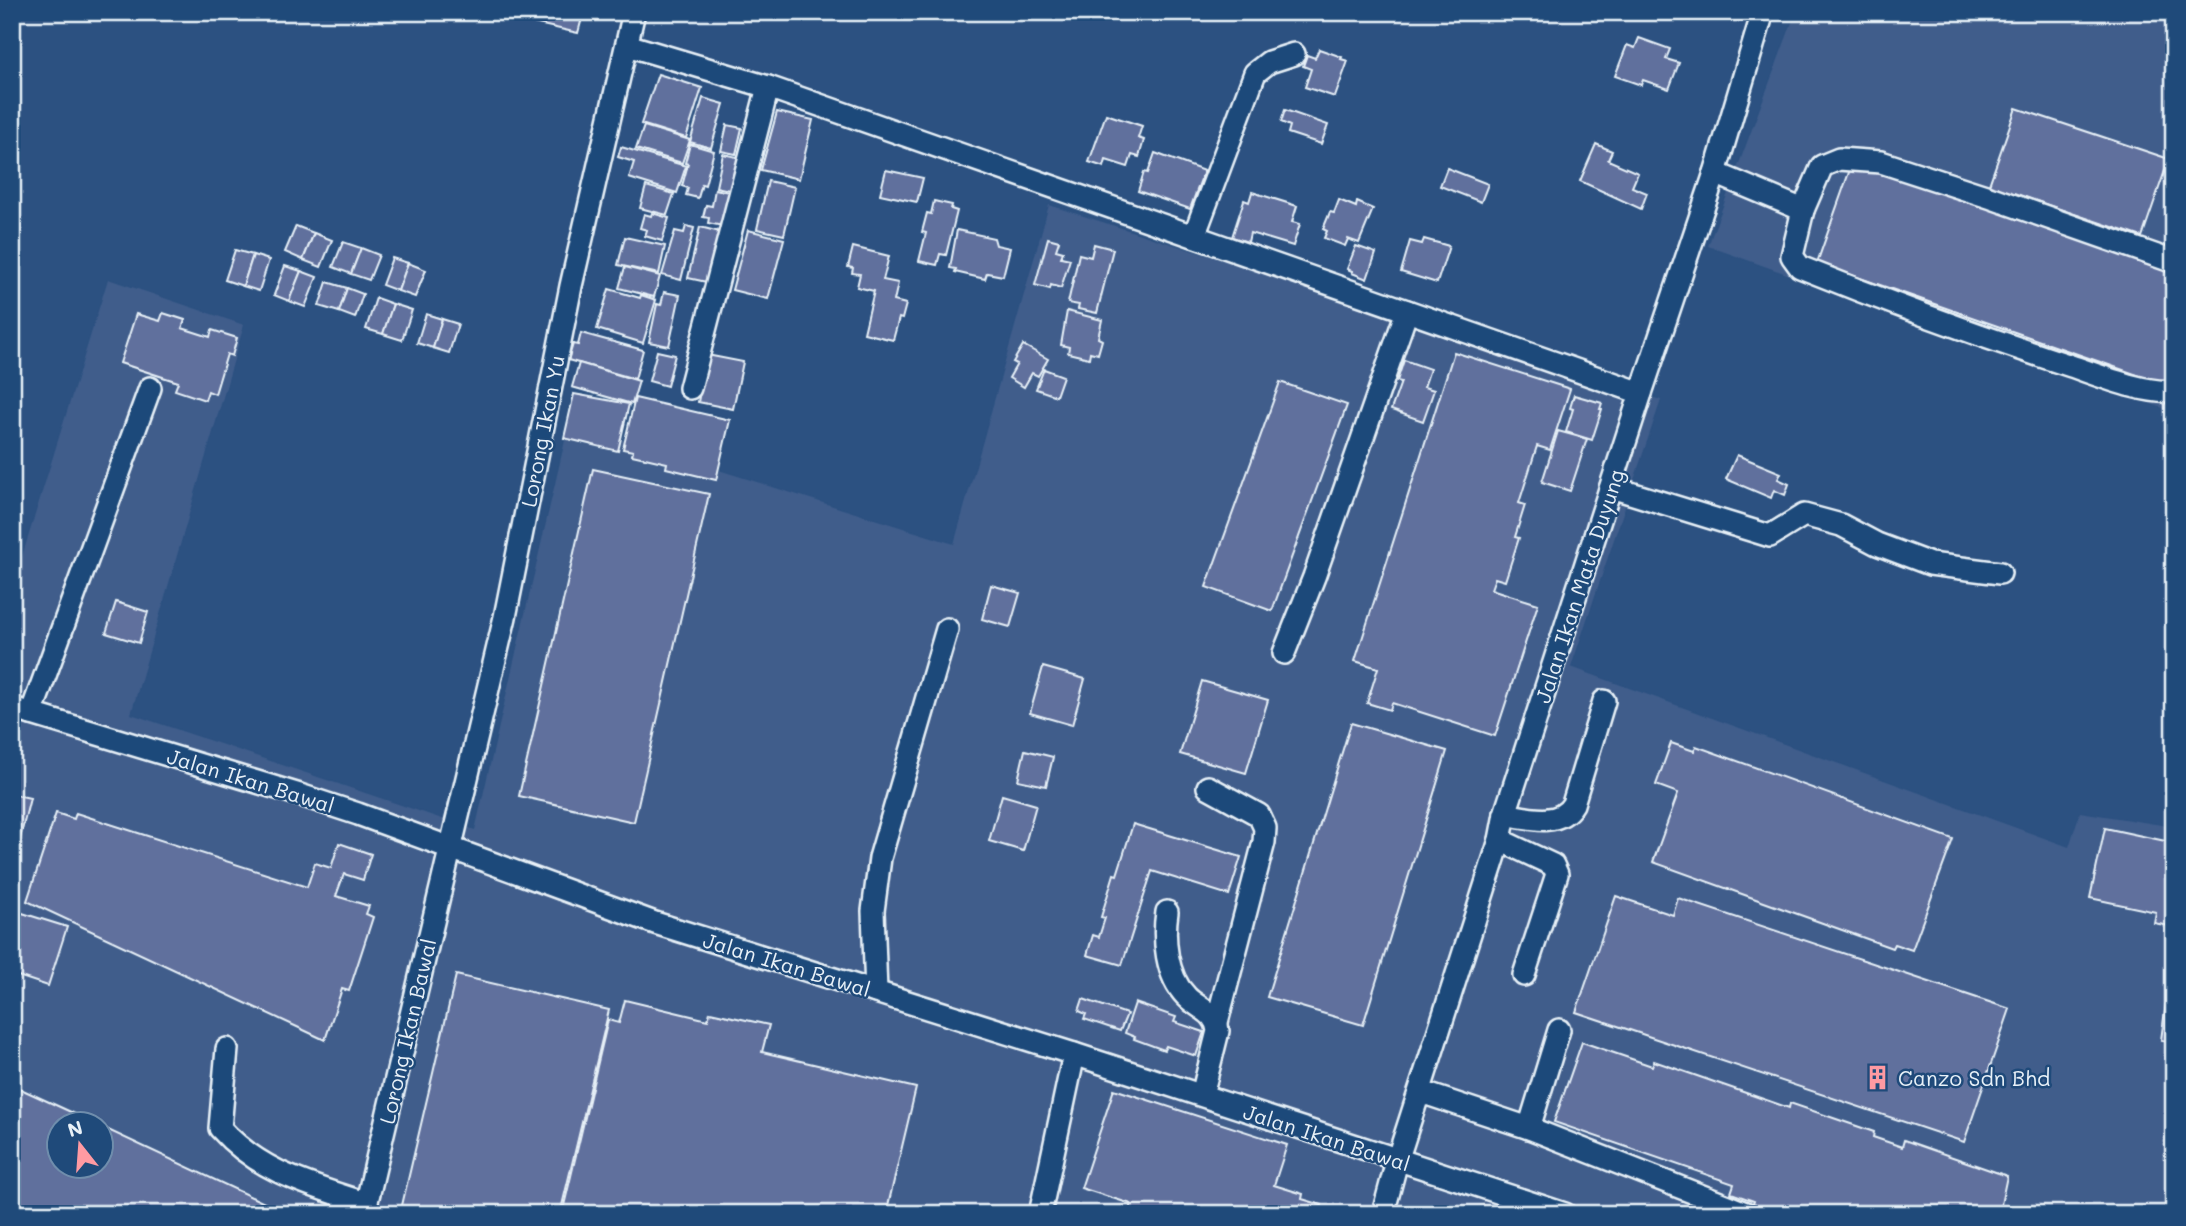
<svg xmlns="http://www.w3.org/2000/svg" width="2186" height="1226" font-family="Mali,sans-serif">
	<rect width="100%" height="100%" fill="#2c5181"/>
	<filter id="ink" filterUnits="userSpaceOnUse"><feTurbulence type="fractalNoise" baseFrequency=".0143" numOctaves="2"/><feDisplacementMap in="SourceGraphic" scale="14" xChannelSelector="R" yChannelSelector="G"/><feConvolveMatrix kernelMatrix="1 2 1 2 8 2 1 2 1" color-interpolation-filters="sRGB"/></filter>
	<g filter="url(#ink)">
		<g fill="#3f5d8b" fill-rule="evenodd">
			<path d="M 1796,12 L 2174,12 L 2174,412 L 1708,246 Z"/>
			<path d="M 1049,205 L 1661,400 L 1571,667 L 2069,847 L 2080,812 L 2174,827 L 2174,1214 L 12,1214 L 12,589 L 108,279 L 244,325 L 131,714 L 475,830 L 569,423 L 954,544 ZM 60,1124 L 102,1124 L 102,1166 L 60,1166 Z"/>
		</g>
		<g fill="#606f9d" stroke="#e8f1f8" stroke-width="2">
			<path d="M 512,12 L 596,12 L 594,20 L 582,18 L 578,33 L 511,18 Z"/>
			<path d="M 1639,38 L 1670,49 L 1666,59 L 1679,63 L 1669,89 L 1643,80 L 1641,85 L 1615,76 L 1627,45 L 1635,48 Z"/>
			<path d="M 1319,49 L 1342,57 L 1341,59 L 1348,61 L 1335,97 L 1305,87 L 1311,69 L 1303,66 L 1307,55 L 1315,58 Z"/>
			<path d="M 658,74 L 702,88 L 686,138 L 641,124 Z"/>
			<path d="M 703,98 L 724,104 L 711,148 L 690,142 Z"/>
			<path d="M 2016,108 L 2169,159 L 2142,237 L 1989,185 Z"/>
			<path d="M 1285,110 L 1328,125 L 1321,144 L 1288,133 L 1290,126 L 1281,122 Z"/>
			<path d="M 777,112 L 813,120 L 799,179 L 761,170 Z"/>
			<path d="M 1106,114 L 1142,126 L 1138,138 L 1144,140 L 1139,157 L 1132,155 L 1128,167 L 1106,160 L 1104,167 L 1089,162 Z"/>
			<path d="M 727,125 L 742,128 L 736,154 L 721,151 Z"/>
			<path d="M 644,126 L 690,140 L 682,163 L 636,149 Z"/>
			<path d="M 690,144 L 714,151 L 705,185 L 702,184 L 698,198 L 686,195 L 688,188 L 682,186 L 688,164 L 685,163 Z"/>
			<path d="M 1596,144 L 1612,151 L 1608,160 L 1638,173 L 1632,187 L 1647,193 L 1641,209 L 1580,181 Z"/>
			<path d="M 621,147 L 686,166 L 677,193 L 629,178 L 634,162 L 618,157 Z"/>
			<path d="M 1155,153 L 1204,171 L 1190,209 L 1138,191 L 1144,172 L 1148,173 Z"/>
			<path d="M 723,154 L 746,159 L 738,192 L 716,187 Z"/>
			<path d="M 1853,161 L 2174,267 L 2174,372 L 2169,386 L 1817,263 Z"/>
			<path d="M 1447,168 L 1488,184 L 1481,202 L 1440,186 Z"/>
			<path d="M 886,170 L 923,178 L 917,202 L 880,194 Z"/>
			<path d="M 768,181 L 795,187 L 784,235 L 757,229 Z"/>
			<path d="M 646,186 L 674,194 L 667,215 L 640,208 Z"/>
			<path d="M 715,189 L 738,194 L 733,228 L 708,223 L 709,218 L 703,217 L 706,205 L 712,206 Z"/>
			<path d="M 1252,192 L 1297,206 L 1292,222 L 1300,224 L 1293,246 L 1250,233 L 1248,242 L 1232,237 L 1244,200 L 1249,202 Z"/>
			<path d="M 1339,200 L 1356,207 L 1357,202 L 1373,209 L 1359,243 L 1348,239 L 1345,246 L 1324,238 L 1327,231 L 1323,229 L 1330,212 L 1334,213 Z"/>
			<path d="M 934,201 L 952,205 L 951,209 L 957,211 L 946,255 L 940,254 L 937,265 L 919,261 L 926,233 L 922,232 L 927,213 L 931,214 Z"/>
			<path d="M 652,213 L 669,218 L 662,241 L 645,236 L 647,230 L 640,228 L 644,214 L 651,216 Z"/>
			<path d="M 296,226 L 314,233 L 303,260 L 285,252 Z"/>
			<path d="M 686,226 L 694,228 L 681,280 L 662,275 L 675,231 L 684,233 Z"/>
			<path d="M 700,227 L 728,234 L 716,284 L 688,278 Z"/>
			<path d="M 748,230 L 784,239 L 768,299 L 732,290 Z"/>
			<path d="M 957,230 L 994,238 L 996,245 L 1010,248 L 1003,276 L 987,273 L 985,279 L 955,272 L 956,269 L 950,268 Z"/>
			<path d="M 314,233 L 332,240 L 321,267 L 303,260 Z"/>
			<path d="M 625,237 L 665,246 L 659,274 L 618,265 Z"/>
			<path d="M 1048,238 L 1059,241 L 1056,250 L 1063,252 L 1061,257 L 1070,259 L 1061,288 L 1051,285 L 1050,289 L 1035,285 Z"/>
			<path d="M 1424,239 L 1449,246 L 1437,283 L 1401,272 L 1410,241 L 1422,244 Z"/>
			<path d="M 343,242 L 361,248 L 351,274 L 333,267 Z"/>
			<path d="M 1094,244 L 1113,249 L 1097,313 L 1078,309 L 1079,305 L 1068,303 L 1079,254 L 1091,257 Z"/>
			<path d="M 1356,246 L 1376,253 L 1367,279 L 1352,273 L 1352,271 L 1347,269 Z"/>
			<path d="M 853,247 L 889,256 L 883,280 L 898,283 L 894,301 L 906,304 L 902,319 L 899,318 L 893,340 L 864,333 L 874,291 L 857,287 L 860,274 L 852,273 L 853,268 L 848,267 Z"/>
			<path d="M 361,248 L 379,255 L 369,280 L 351,274 Z"/>
			<path d="M 235,250 L 253,255 L 243,286 L 225,280 Z"/>
			<path d="M 253,255 L 269,260 L 259,291 L 243,286 Z"/>
			<path d="M 392,258 L 408,263 L 398,291 L 382,285 Z"/>
			<path d="M 408,263 L 426,270 L 415,297 L 398,291 Z"/>
			<path d="M 285,266 L 301,271 L 289,301 L 274,295 Z"/>
			<path d="M 625,267 L 660,276 L 654,297 L 619,288 Z"/>
			<path d="M 301,271 L 317,277 L 305,307 L 289,301 Z"/>
			<path d="M 327,282 L 347,288 L 339,312 L 319,306 Z"/>
			<path d="M 347,288 L 363,294 L 355,318 L 339,312 Z"/>
			<path d="M 609,289 L 640,298 L 641,295 L 656,300 L 643,343 L 597,329 Z"/>
			<path d="M 664,292 L 680,295 L 669,346 L 649,342 L 657,304 L 661,305 Z"/>
			<path d="M 376,298 L 393,304 L 383,334 L 366,329 Z"/>
			<path d="M 393,304 L 412,310 L 402,340 L 383,334 Z"/>
			<path d="M 1067,311 L 1102,320 L 1098,338 L 1102,340 L 1098,354 L 1090,352 L 1089,358 L 1068,353 L 1069,347 L 1061,345 Z"/>
			<path d="M 163,313 L 185,320 L 182,328 L 210,337 L 212,330 L 237,338 L 232,356 L 227,354 L 215,394 L 208,391 L 205,400 L 175,390 L 178,382 L 120,363 L 136,314 L 160,321 Z"/>
			<path d="M 426,314 L 442,319 L 433,348 L 417,343 Z"/>
			<path d="M 442,319 L 458,324 L 449,353 L 433,348 Z"/>
			<path d="M 581,333 L 643,350 L 635,379 L 568,360 L 573,344 L 578,345 Z"/>
			<path d="M 1023,345 L 1048,359 L 1038,376 L 1032,373 L 1024,387 L 1009,378 L 1017,364 L 1013,362 Z"/>
			<path d="M 657,351 L 675,355 L 667,386 L 649,381 Z"/>
			<path d="M 1454,352 L 1570,389 L 1550,450 L 1537,446 L 1519,503 L 1525,505 L 1515,537 L 1519,538 L 1505,581 L 1495,578 L 1491,589 L 1538,604 L 1495,736 L 1392,703 L 1390,710 L 1367,703 L 1378,668 L 1355,661 Z"/>
			<path d="M 707,355 L 743,362 L 733,409 L 698,402 Z"/>
			<path d="M 1404,360 L 1430,369 L 1424,387 L 1434,390 L 1423,421 L 1391,410 L 1401,382 L 1397,381 Z"/>
			<path d="M 579,363 L 639,381 L 632,404 L 572,387 Z"/>
			<path d="M 1044,369 L 1063,376 L 1056,396 L 1036,389 Z"/>
			<path d="M 1280,382 L 1347,405 L 1272,611 L 1206,587 Z"/>
			<path d="M 574,394 L 629,404 L 618,451 L 564,438 Z"/>
			<path d="M 1574,395 L 1602,403 L 1600,409 L 1602,409 L 1592,440 L 1566,432 L 1573,409 L 1570,408 Z"/>
			<path d="M 635,398 L 730,420 L 716,480 L 666,468 L 667,463 L 632,455 L 633,451 L 623,449 Z"/>
			<path d="M 1558,431 L 1587,439 L 1570,491 L 1542,482 Z"/>
			<path d="M 1737,455 L 1781,473 L 1778,479 L 1789,484 L 1785,495 L 1774,490 L 1771,498 L 1726,479 Z"/>
			<path d="M 593,469 L 709,494 L 634,822 L 519,796 Z"/>
			<path d="M 991,585 L 1020,593 L 1010,627 L 982,619 Z"/>
			<path d="M 116,602 L 148,612 L 139,643 L 106,633 Z"/>
			<path d="M 1043,667 L 1085,679 L 1072,725 L 1030,713 Z"/>
			<path d="M 1202,681 L 1268,700 L 1246,773 L 1180,754 Z"/>
			<path d="M 1351,723 L 1447,751 L 1363,1025 L 1267,997 Z"/>
			<path d="M 1671,743 L 1694,751 L 1696,746 L 1953,839 L 1912,950 L 1894,944 L 1892,948 L 1653,862 L 1678,793 L 1656,785 Z"/>
			<path d="M 1025,750 L 1053,757 L 1046,786 L 1018,780 Z"/>
			<path d="M 12,794 L 30,798 L 12,871 Z"/>
			<path d="M 1002,795 L 1036,805 L 1023,851 L 989,841 Z"/>
			<path d="M 56,813 L 74,819 L 76,813 L 307,887 L 315,863 L 331,868 L 339,843 L 371,854 L 363,880 L 344,874 L 336,896 L 369,906 L 366,914 L 373,917 L 349,991 L 342,989 L 325,1040 L 27,901 Z"/>
			<path d="M 1133,824 L 1241,857 L 1229,895 L 1152,871 L 1122,965 L 1087,955 L 1093,935 L 1099,937 L 1105,918 L 1101,917 L 1114,874 L 1117,875 Z"/>
			<path d="M 2105,828 L 2170,842 L 2171,836 L 2174,837 L 2174,927 L 2154,923 L 2156,912 L 2090,898 Z"/>
			<path d="M 1616,896 L 1673,915 L 1678,898 L 2010,1009 L 1964,1142 L 1576,1012 Z"/>
			<path d="M 19,912 L 67,927 L 48,986 L 12,974 L 12,933 Z"/>
			<path d="M 456,975 L 609,1010 L 560,1214 L 400,1214 Z"/>
			<path d="M 1083,999 L 1127,1014 L 1120,1031 L 1084,1019 L 1086,1014 L 1079,1011 Z"/>
			<path d="M 625,1000 L 708,1020 L 710,1012 L 769,1025 L 762,1052 L 916,1088 L 886,1214 L 562,1214 L 608,1020 L 619,1023 Z"/>
			<path d="M 1135,1003 L 1176,1017 L 1174,1022 L 1204,1032 L 1196,1056 L 1166,1046 L 1164,1050 L 1134,1039 L 1135,1037 L 1125,1033 Z"/>
			<path d="M 2166,1003 L 2174,1004 L 2174,1042 L 2161,1040 Z"/>
			<path d="M 1582,1042 L 1652,1066 L 1654,1061 L 1789,1108 L 1790,1103 L 1874,1132 L 1873,1137 L 1902,1147 L 1904,1140 L 2007,1176 L 1999,1214 L 1765,1214 L 1751,1209 L 1754,1201 L 1731,1193 L 1734,1184 L 1554,1122 Z"/>
			<path d="M 12,1085 L 97,1124 L 60,1124 L 60,1166 L 102,1166 L 102,1127 L 288,1214 L 12,1214 Z"/>
			<path d="M 1114,1089 L 1287,1145 L 1274,1185 L 1303,1194 L 1302,1199 L 1322,1205 L 1319,1214 L 1128,1214 L 1131,1204 L 1081,1188 Z"/>
		</g>
		<g fill="none" stroke-linecap="round" stroke-linejoin="round">
			<defs>
				<g id="minor">
					<path d="M 627,45 L 768,87 L 1641,393"/>
					<path d="M 1715,173 L 1803,210"/>
					<path d="M 1194,236 L 1255,73 L 1269,62 L 1294,54"/>
					<path d="M 2174,262 L 1992,198 L 1881,162 L 1839,159 L 1822,166 L 1803,210 L 1792,256 L 1800,267 C 1889,303 1979,336 2071,366 C 2098,375 2147,395 2174,391"/>
					<path d="M 690,388 L 768,87"/>
					<path d="M 1611,487 L 1770,536 L 1804,515 L 1841,525 L 1877,544 L 1930,564 L 2000,573"/>
					<path d="M 1284,653 L 1314,577 L 1407,311"/>
					<path d="M 12,708 L 300,795 L 358,814 L 655,923 L 1074,1054 L 1565,1214"/>
					<path d="M 31,714 L 150,388"/>
					<path d="M 1208,787 L 1259,815 L 1265,828 L 1264,842 L 1217,1022"/>
					<path d="M 1505,814 C 1528,818 1559,828 1573,804 L 1604,701"/>
					<path d="M 1500,840 L 1553,865 L 1557,874 L 1524,975"/>
					<path d="M 1167,912 C 1163,938 1166,976 1186,996 C 1198,1009 1216,1011 1218,1031 L 1202,1095"/>
					<path d="M 876,992 L 873,911 L 880,858 L 947,629"/>
					<path d="M 227,1049 L 220,1128 C 260,1173 311,1185 367,1204"/>
					<path d="M 1421,1092 L 1529,1128 L 1748,1214"/>
					<path d="M 1529,1128 L 1559,1030"/>
					<path d="M 364,1214 L 505,617 L 571,286 L 634,12"/>
					<path d="M 1040,1214 L 1074,1054"/>
					<path d="M 1383,1214 L 1397,1161 L 1500,840 L 1505,814 L 1641,393 L 1715,173 L 1763,12"/>
				</g>
			</defs>
			<use href="#minor" stroke="#e8f1f8" stroke-width="26"/>
			<use href="#minor" stroke="#1f4a7a" stroke-width="21"/>
		</g>
	</g>
	<defs>
		<symbol id="building-bare" viewBox="-9 -9 18 18"><path d="M-4-6H4V6H1V3H-1V6H-4ZM-2.5-4.3h1.7v1.8h-1.7ZM.8-4.3h1.7v1.8H.8ZM-2.5-1h1.7V.8h-1.7ZM.8-1h1.7V.8H.8Z" fill="#ff9aa2" stroke="#1f4a7a" stroke-width="2.5" paint-order="stroke"/></symbol>
	</defs>
	<g fill-rule="evenodd">
		<use href="#building-bare" x="1860" y="1060" width="35" height="35"/>
	</g>
	<g text-anchor="middle" dominant-baseline="central" stroke-width="5" stroke-linejoin="round" paint-order="stroke">
		<g font-size="21" fill="#e8f1f8" stroke="#1f4a7a">
			<text transform="translate(542 431) rotate(-79)">Lorong Ikan Yu</text>
			<text transform="translate(1579 586) rotate(-72)">Jalan Ikan Mata Duyung</text>
			<text transform="translate(251 780) rotate(17)">Jalan Ikan Bawal</text>
			<text transform="translate(787 964) rotate(17)">Jalan Ikan Bawal</text>
			<text transform="translate(407 1031) rotate(-77)">Lorong Ikan Bawal</text>
			<text transform="translate(1327 1137) rotate(18)">Jalan Ikan Bawal</text>
		</g>
		<g font-size="21" fill="#e8f1f8" stroke="#1f4a7a" text-anchor="start">
			<text x="1898" y="1077">Canzo Sdn Bhd</text>
		</g>
	</g>
	<rect width="2186" height="1226" fill="none" stroke="#1f4a7a" stroke-width="42"/>
	<rect x="21" y="21" width="2144" height="1184" fill="none" stroke="#e8f1f8" stroke-width="2.5" filter="url(#ink)"/>
	<g transform="translate(80 1145) rotate(343)"><circle r="33" fill="#1f4a7a" stroke="#6f8dac" stroke-width="2"/>
	<path d="M0-5L12 26L0 18L-12 26Z" fill="#ff9aa2"/>
	<text y="-10" font-size="19" font-weight="bold" text-anchor="middle" fill="#e8f1f8">N</text>
	</g>
</svg>
